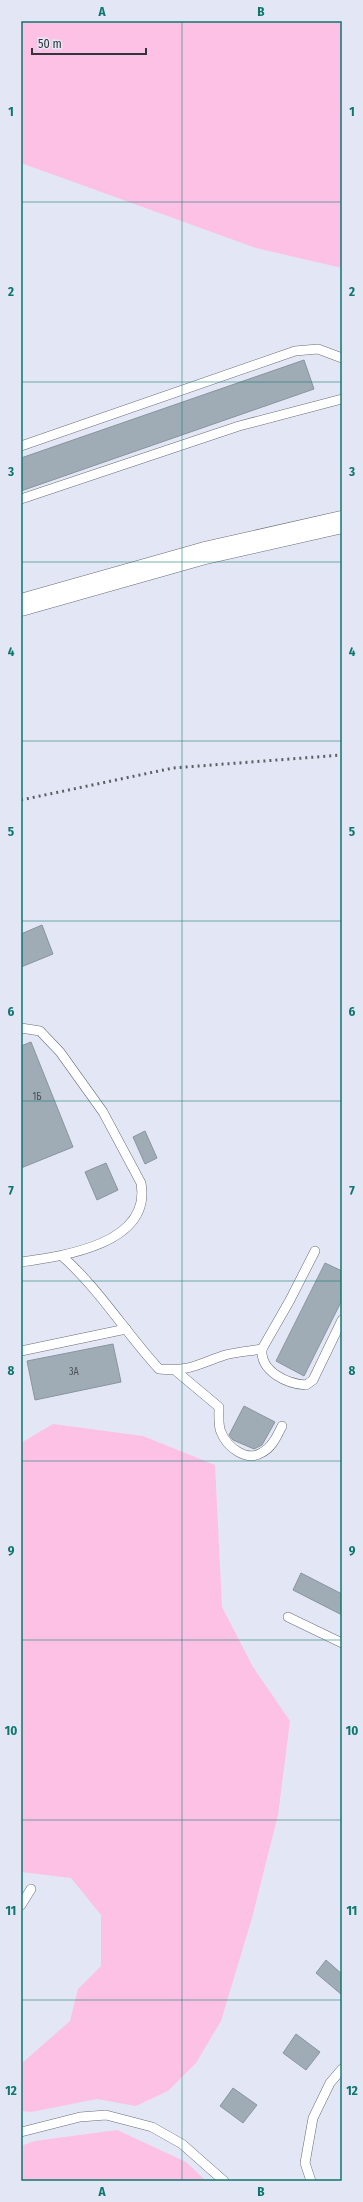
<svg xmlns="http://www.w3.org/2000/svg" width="363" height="2202" font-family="'Fira Sans Condensed',sans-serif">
	<rect width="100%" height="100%" fill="#e3e6f4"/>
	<g fill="#fdc1e6">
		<path d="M 21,21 L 342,21 L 342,268 L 256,248 L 21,163 Z"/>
		<path d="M 53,1424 L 143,1436 L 215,1465 L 222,1607 L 253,1667 L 290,1721 L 278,1815 L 252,1918 L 221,2021 L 196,2063 L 168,2091 L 136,2106 L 97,2099 L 31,2112 L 21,2111 L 21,2064 L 70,2021 L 78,1989 L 101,1966 L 101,1915 L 71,1878 L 21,1872 L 21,1443 Z"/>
		<path d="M 117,2130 L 186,2162 L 206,2181 L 21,2181 L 21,2146 L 35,2141 Z"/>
	</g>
	<g fill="#9fabb5" stroke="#89959e">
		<path d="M 304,360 L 314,389 L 21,491 L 21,458 Z"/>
		<path d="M 42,925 L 53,954 L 21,967 L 21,934 Z"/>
		<path d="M 31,1042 L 73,1147 L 21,1168 L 21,1046 Z"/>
		<path d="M 145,1131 L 157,1158 L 145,1164 L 133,1137 Z"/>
		<path d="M 106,1163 L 118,1190 L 97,1200 L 85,1172 Z"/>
		<path d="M 325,1263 L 342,1271 L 342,1300 L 304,1376 L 276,1361 Z"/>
		<path d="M 113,1344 L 121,1382 L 35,1400 L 27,1361 Z"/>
		<path d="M 244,1406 L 275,1422 L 262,1445 L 254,1449 L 233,1440 L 229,1435 Z"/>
		<path d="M 301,1573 L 342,1594 L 342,1615 L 293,1590 Z"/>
		<path d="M 326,1960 L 342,1974 L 342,1995 L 316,1973 Z"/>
		<path d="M 296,2034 L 320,2052 L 306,2070 L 283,2053 Z"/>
		<path d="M 233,2088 L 257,2105 L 243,2123 L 220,2106 Z"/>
	</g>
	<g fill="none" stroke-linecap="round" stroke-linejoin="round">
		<defs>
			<g id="lane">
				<path d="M 21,446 L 295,351 L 318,349 L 342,358"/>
				<path d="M 21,499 L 239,426 L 342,399"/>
				<path d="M 21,1028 L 40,1031 L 60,1052 L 103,1112 L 141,1183 C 152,1244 64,1256 21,1262"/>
				<path d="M 62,1256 C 100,1290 125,1332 159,1369 C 189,1372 198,1364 225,1355 C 237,1352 250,1351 262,1349 L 290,1300 L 315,1251"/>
				<path d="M 262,1349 C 260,1372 288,1384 306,1385 L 313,1380 L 342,1320"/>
				<path d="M 21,1351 L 126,1329"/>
				<path d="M 176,1371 L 219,1407 C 219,1415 218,1426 221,1432 C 227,1447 246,1462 261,1453 C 272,1448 277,1436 282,1426"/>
				<path d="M 288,1617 L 342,1643"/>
				<path d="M 21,1905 L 31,1889"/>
				<path d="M 21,2132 L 80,2117 L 106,2115 L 152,2127 L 182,2144 L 224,2181"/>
				<path d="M 311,2181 L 305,2163 L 313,2118 L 330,2083 L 342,2069"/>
			</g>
			<path id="secondary" d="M 21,605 L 205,553 L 342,522"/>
		</defs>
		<use href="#lane" stroke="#6a6d79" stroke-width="10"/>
		<use href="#secondary" stroke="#6a6d79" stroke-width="23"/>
		<use href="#lane" stroke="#fff" stroke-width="9"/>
		<use href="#secondary" stroke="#fff" stroke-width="22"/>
		<path stroke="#5e6067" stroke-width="3" stroke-dasharray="2 4" stroke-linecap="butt" d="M 21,800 L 173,768 L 342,755"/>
	</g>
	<path fill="none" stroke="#0f766e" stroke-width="1" stroke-opacity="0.55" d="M 182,21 L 182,2181M 21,202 L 342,202M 21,382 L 342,382M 21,562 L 342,562M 21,741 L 342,741M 21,921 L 342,921M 21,1101 L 342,1101M 21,1281 L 342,1281M 21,1461 L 342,1461M 21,1640 L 342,1640M 21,1820 L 342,1820M 21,2000 L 342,2000"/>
	<g text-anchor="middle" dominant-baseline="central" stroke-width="3" stroke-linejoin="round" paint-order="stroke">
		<g font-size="10" fill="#4f5259">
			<text x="37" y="1097">1Б</text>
			<text x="74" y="1372">3А</text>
		</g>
	</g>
	<rect width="363" height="2202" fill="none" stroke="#e3e6f4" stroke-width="44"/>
	<path d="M32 48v6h114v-6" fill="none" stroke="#34353a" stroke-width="2"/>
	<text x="38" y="48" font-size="12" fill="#34353a" stroke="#e3e6f4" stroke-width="3" paint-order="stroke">50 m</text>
	<rect x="22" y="22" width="319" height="2158" fill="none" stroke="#0f766e" stroke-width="1.5"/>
	<g font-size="13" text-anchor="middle" font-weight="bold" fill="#0f766e">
		<text x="102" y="16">A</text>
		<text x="261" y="16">B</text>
		<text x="11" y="116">1</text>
		<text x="352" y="116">1</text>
		<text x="11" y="296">2</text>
		<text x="352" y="296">2</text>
		<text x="11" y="476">3</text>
		<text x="352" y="476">3</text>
		<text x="11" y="656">4</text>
		<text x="352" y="656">4</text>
		<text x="11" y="836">5</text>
		<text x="352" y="836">5</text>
		<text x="11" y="1016">6</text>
		<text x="352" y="1016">6</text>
		<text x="11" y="1195">7</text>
		<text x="352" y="1195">7</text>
		<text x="11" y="1375">8</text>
		<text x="352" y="1375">8</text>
		<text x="11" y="1555">9</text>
		<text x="352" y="1555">9</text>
		<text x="11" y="1735">10</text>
		<text x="352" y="1735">10</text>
		<text x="11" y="1915">11</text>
		<text x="352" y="1915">11</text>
		<text x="11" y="2095">12</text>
		<text x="352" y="2095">12</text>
		<text x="102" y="2196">A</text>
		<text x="261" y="2196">B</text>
	</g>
</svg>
